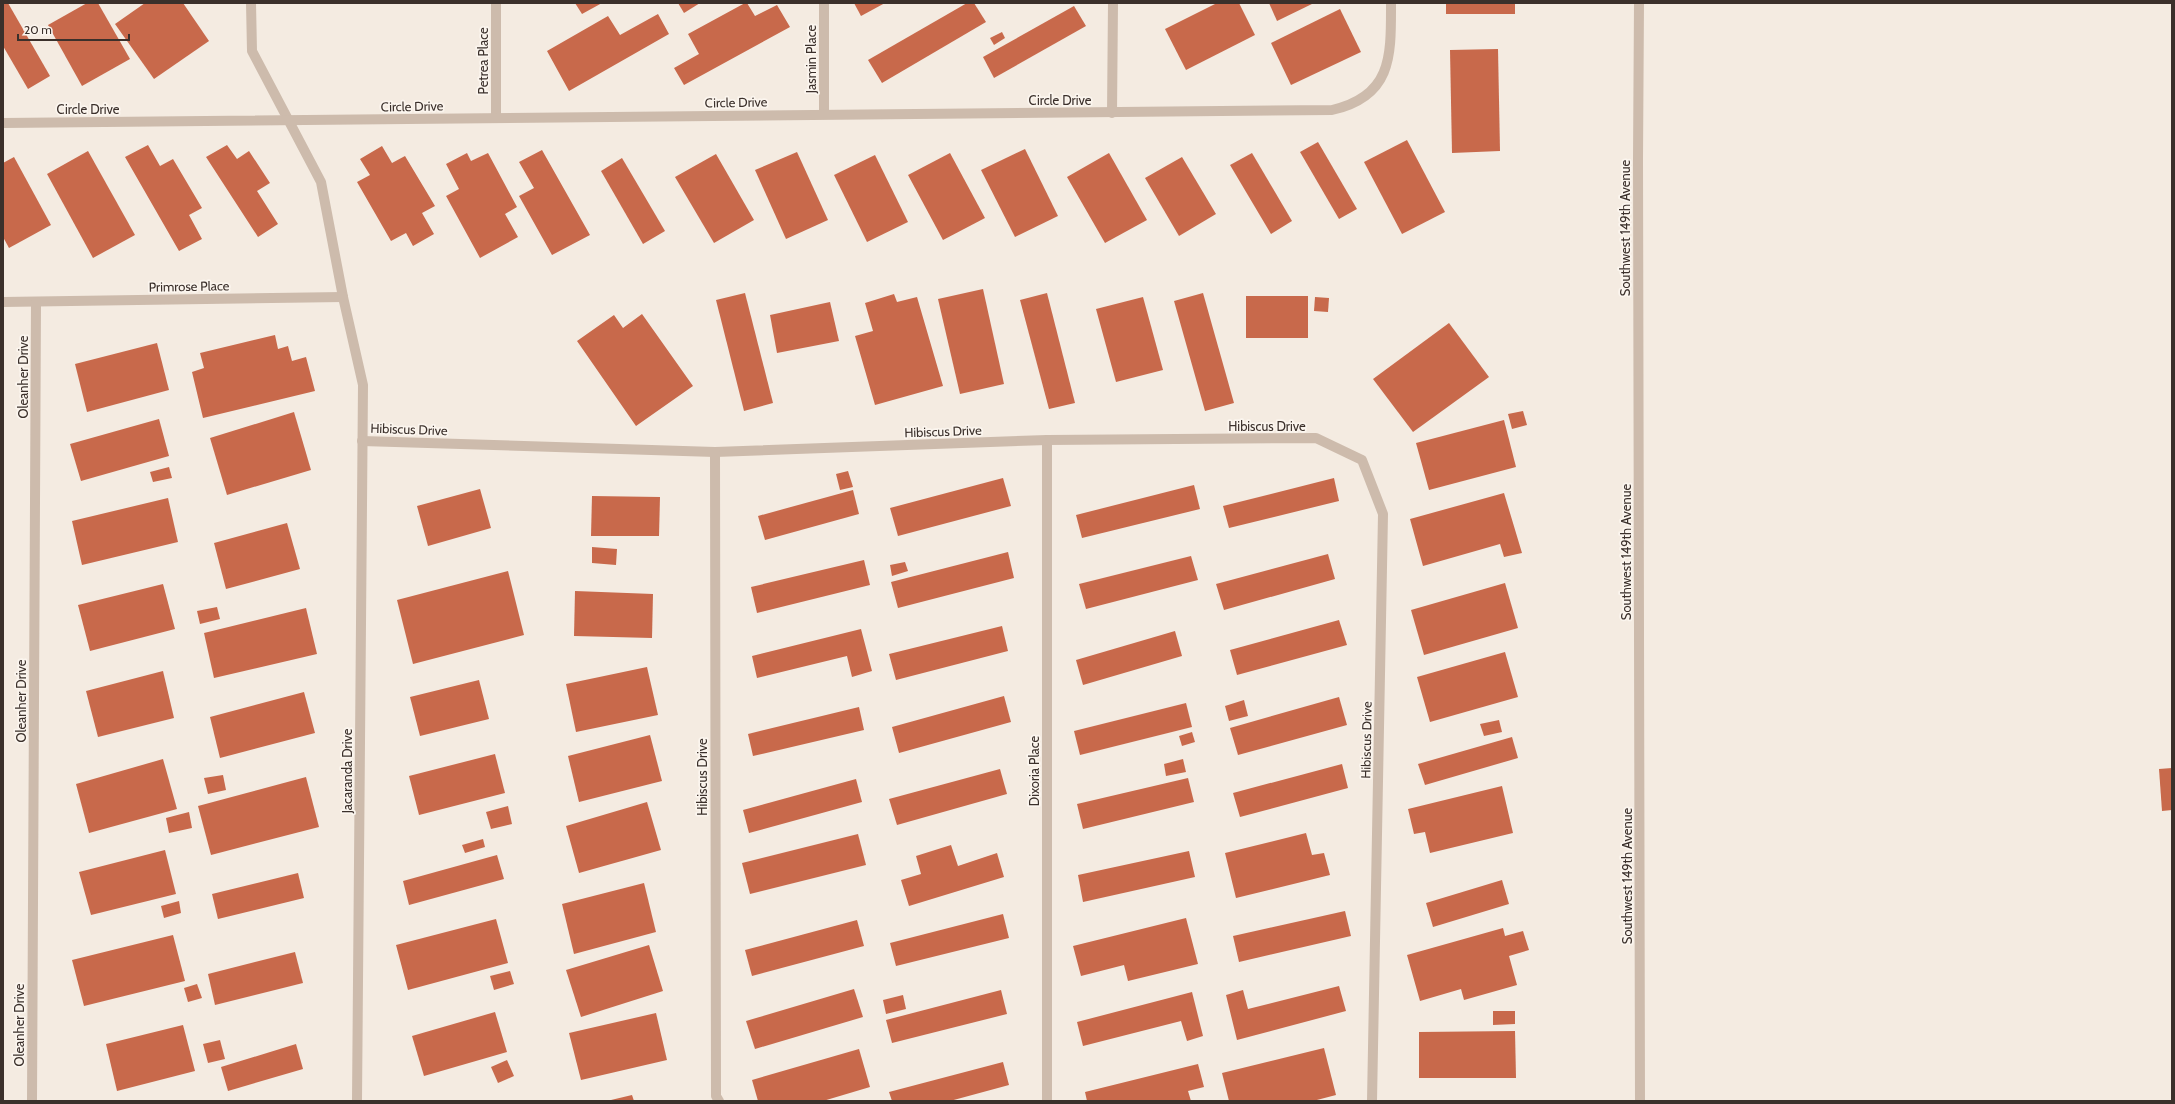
<svg xmlns="http://www.w3.org/2000/svg" width="2175" height="1104" font-family="Cabin,sans-serif">
	<rect width="100%" height="100%" fill="#f4ebe1"/>
	<g fill="#c8694b">
		<path d="M 3,3 L 8,3 L 50,76 L 28,89 L 3,46 Z"/>
		<path d="M 87,3 L 98,3 L 130,59 L 82,86 L 48,25 Z"/>
		<path d="M 145,3 L 183,3 L 209,41 L 154,79 L 115,24 Z"/>
		<path d="M 575,3 L 602,3 L 582,14 Z"/>
		<path d="M 678,3 L 700,3 L 684,13 Z"/>
		<path d="M 745,3 L 747,3 L 755,16 L 777,5 L 790,27 L 684,85 L 674,68 L 699,54 L 688,34 Z"/>
		<path d="M 854,3 L 885,3 L 861,16 Z"/>
		<path d="M 967,3 L 974,3 L 986,22 L 882,83 L 868,60 Z"/>
		<path d="M 1217,3 L 1239,3 L 1255,35 L 1186,70 L 1165,29 Z"/>
		<path d="M 1269,3 L 1314,3 L 1277,21 Z"/>
		<rect x="1446" y="3" width="69" height="11"/>
		<path d="M 1074,6 L 1086,26 L 994,78 L 983,57 Z"/>
		<path d="M 1340,9 L 1361,52 L 1291,85 L 1271,43 Z"/>
		<path d="M 658,14 L 669,34 L 569,91 L 547,51 L 608,16 L 620,35 Z"/>
		<path d="M 1002,32 L 1005,38 L 994,45 L 990,38 Z"/>
		<path d="M 1498,49 L 1500,151 L 1452,153 L 1450,50 Z"/>
		<path d="M 1407,140 L 1445,212 L 1402,234 L 1364,162 Z"/>
		<path d="M 1318,142 L 1357,209 L 1339,219 L 1300,152 Z"/>
		<path d="M 148,145 L 160,166 L 173,159 L 202,208 L 189,215 L 202,239 L 179,251 L 125,157 Z"/>
		<path d="M 227,145 L 237,159 L 249,151 L 270,183 L 257,191 L 278,224 L 258,237 L 206,157 Z"/>
		<path d="M 382,146 L 392,163 L 405,156 L 435,206 L 422,213 L 434,234 L 413,246 L 406,233 L 391,241 L 357,182 L 370,175 L 360,159 Z"/>
		<path d="M 1025,149 L 1058,216 L 1015,237 L 981,170 Z"/>
		<path d="M 542,150 L 590,235 L 552,255 L 519,196 L 534,188 L 519,162 Z"/>
		<path d="M 88,151 L 135,235 L 93,258 L 47,174 Z"/>
		<path d="M 797,152 L 828,220 L 786,239 L 755,170 Z"/>
		<path d="M 467,153 L 471,161 L 488,153 L 517,207 L 505,214 L 518,237 L 480,258 L 446,196 L 459,189 L 446,164 Z"/>
		<path d="M 950,153 L 985,218 L 943,240 L 908,175 Z"/>
		<path d="M 1109,153 L 1147,220 L 1105,243 L 1067,177 Z"/>
		<path d="M 1252,153 L 1292,221 L 1271,234 L 1230,165 Z"/>
		<path d="M 716,154 L 754,220 L 714,243 L 675,177 Z"/>
		<path d="M 875,155 L 908,222 L 867,242 L 834,175 Z"/>
		<path d="M 14,157 L 51,225 L 9,248 L 3,237 L 3,163 Z"/>
		<path d="M 1182,157 L 1216,214 L 1179,236 L 1145,178 Z"/>
		<path d="M 622,158 L 665,231 L 643,244 L 601,171 Z"/>
		<path d="M 983,289 L 1004,384 L 960,394 L 938,299 Z"/>
		<path d="M 745,293 L 773,403 L 744,411 L 716,300 Z"/>
		<path d="M 1047,293 L 1075,403 L 1049,409 L 1020,300 Z"/>
		<path d="M 1203,293 L 1234,403 L 1205,411 L 1174,301 Z"/>
		<path d="M 894,294 L 897,302 L 917,297 L 943,386 L 875,405 L 855,336 L 873,331 L 865,303 Z"/>
		<rect x="1246" y="296" width="62" height="42"/>
		<path d="M 1143,297 L 1163,370 L 1116,382 L 1096,309 Z"/>
		<path d="M 1315,297 L 1329,298 L 1328,312 L 1314,311 Z"/>
		<path d="M 830,302 L 839,341 L 777,353 L 770,315 Z"/>
		<path d="M 642,314 L 693,386 L 636,426 L 577,341 L 614,315 L 623,328 Z"/>
		<path d="M 1449,323 L 1489,377 L 1413,432 L 1373,379 Z"/>
		<path d="M 275,335 L 278,349 L 288,346 L 292,361 L 306,357 L 315,391 L 203,418 L 192,372 L 204,368 L 200,353 Z"/>
		<path d="M 157,343 L 169,390 L 87,412 L 75,364 Z"/>
		<path d="M 1523,411 L 1527,425 L 1512,429 L 1508,414 Z"/>
		<path d="M 294,412 L 311,470 L 227,495 L 210,438 Z"/>
		<path d="M 159,419 L 169,456 L 81,481 L 70,444 Z"/>
		<path d="M 1504,420 L 1516,467 L 1429,490 L 1416,443 Z"/>
		<path d="M 169,467 L 172,478 L 153,482 L 150,472 Z"/>
		<path d="M 848,471 L 853,487 L 840,490 L 836,474 Z"/>
		<path d="M 1003,478 L 1011,506 L 898,536 L 890,508 Z"/>
		<path d="M 1334,478 L 1339,501 L 1229,528 L 1223,506 Z"/>
		<path d="M 1194,485 L 1200,509 L 1082,538 L 1076,515 Z"/>
		<path d="M 480,489 L 491,528 L 428,546 L 417,506 Z"/>
		<path d="M 853,490 L 859,514 L 765,540 L 758,516 Z"/>
		<path d="M 1504,493 L 1522,553 L 1504,557 L 1500,544 L 1423,566 L 1410,519 Z"/>
		<path d="M 592,496 L 660,497 L 659,536 L 591,536 Z"/>
		<path d="M 168,498 L 178,542 L 82,565 L 72,521 Z"/>
		<path d="M 287,523 L 300,569 L 226,589 L 214,543 Z"/>
		<path d="M 592,547 L 617,549 L 616,565 L 592,563 Z"/>
		<path d="M 1008,552 L 1014,578 L 898,608 L 891,582 Z"/>
		<path d="M 1328,554 L 1335,579 L 1224,610 L 1216,584 Z"/>
		<path d="M 1191,556 L 1198,580 L 1086,609 L 1079,584 Z"/>
		<path d="M 864,560 L 870,585 L 757,613 L 751,587 Z"/>
		<path d="M 905,562 L 908,571 L 892,576 L 890,565 Z"/>
		<path d="M 508,571 L 524,635 L 413,664 L 397,600 Z"/>
		<path d="M 1505,583 L 1518,628 L 1424,655 L 1411,610 Z"/>
		<path d="M 163,584 L 175,629 L 90,651 L 78,605 Z"/>
		<path d="M 575,591 L 653,594 L 652,638 L 574,636 Z"/>
		<path d="M 217,607 L 220,619 L 200,624 L 197,611 Z"/>
		<path d="M 306,608 L 317,654 L 214,678 L 204,633 Z"/>
		<path d="M 1339,620 L 1347,645 L 1237,675 L 1230,650 Z"/>
		<path d="M 1002,626 L 1008,651 L 896,680 L 889,654 Z"/>
		<path d="M 861,629 L 872,671 L 852,677 L 847,656 L 757,678 L 752,656 Z"/>
		<path d="M 1175,631 L 1182,656 L 1083,685 L 1076,660 Z"/>
		<path d="M 1505,652 L 1518,697 L 1430,722 L 1417,677 Z"/>
		<path d="M 647,667 L 658,715 L 576,732 L 566,684 Z"/>
		<path d="M 163,671 L 174,718 L 98,737 L 86,691 Z"/>
		<path d="M 479,680 L 489,719 L 420,736 L 410,697 Z"/>
		<path d="M 304,692 L 315,733 L 220,758 L 210,717 Z"/>
		<path d="M 1004,696 L 1011,722 L 899,753 L 892,727 Z"/>
		<path d="M 1339,697 L 1347,725 L 1238,755 L 1230,728 Z"/>
		<path d="M 1244,700 L 1248,716 L 1229,721 L 1225,706 Z"/>
		<path d="M 1186,703 L 1192,727 L 1080,755 L 1074,731 Z"/>
		<path d="M 859,707 L 864,730 L 753,756 L 748,734 Z"/>
		<path d="M 1499,720 L 1502,732 L 1484,736 L 1480,724 Z"/>
		<path d="M 1192,732 L 1195,742 L 1182,746 L 1179,736 Z"/>
		<path d="M 650,735 L 662,781 L 579,802 L 568,756 Z"/>
		<path d="M 1512,737 L 1518,758 L 1425,785 L 1418,764 Z"/>
		<path d="M 495,754 L 505,793 L 419,815 L 409,776 Z"/>
		<path d="M 163,759 L 177,809 L 89,833 L 76,784 Z"/>
		<path d="M 1183,759 L 1186,772 L 1166,776 L 1164,764 Z"/>
		<path d="M 1342,764 L 1348,788 L 1240,817 L 1233,793 Z"/>
		<path d="M 2172,768 L 2172,810 L 2162,811 L 2159,769 Z"/>
		<path d="M 1000,769 L 1007,794 L 897,825 L 889,799 Z"/>
		<path d="M 223,775 L 226,790 L 208,794 L 204,778 Z"/>
		<path d="M 306,777 L 319,827 L 211,855 L 198,806 Z"/>
		<path d="M 1188,778 L 1194,802 L 1083,829 L 1077,804 Z"/>
		<path d="M 856,779 L 862,802 L 749,833 L 743,810 Z"/>
		<path d="M 1502,786 L 1513,833 L 1430,853 L 1425,832 L 1414,834 L 1408,809 Z"/>
		<path d="M 647,802 L 661,850 L 579,873 L 566,826 Z"/>
		<path d="M 508,806 L 512,824 L 491,829 L 486,812 Z"/>
		<path d="M 189,812 L 192,828 L 169,833 L 166,818 Z"/>
		<path d="M 1306,833 L 1312,855 L 1324,853 L 1330,875 L 1236,898 L 1225,853 Z"/>
		<path d="M 858,834 L 866,865 L 750,894 L 742,863 Z"/>
		<path d="M 483,839 L 485,847 L 465,853 L 462,845 Z"/>
		<path d="M 951,845 L 958,866 L 997,853 L 1004,877 L 909,906 L 901,880 L 921,874 L 916,856 Z"/>
		<path d="M 165,850 L 176,894 L 91,915 L 79,872 Z"/>
		<path d="M 1189,851 L 1195,877 L 1083,902 L 1078,875 Z"/>
		<path d="M 497,855 L 504,879 L 409,905 L 403,881 Z"/>
		<path d="M 298,873 L 304,898 L 218,919 L 212,894 Z"/>
		<path d="M 1502,880 L 1509,904 L 1433,927 L 1426,903 Z"/>
		<path d="M 644,883 L 656,932 L 574,954 L 562,904 Z"/>
		<path d="M 179,901 L 181,913 L 164,918 L 161,906 Z"/>
		<path d="M 1345,911 L 1351,936 L 1239,962 L 1233,936 Z"/>
		<path d="M 1003,914 L 1009,938 L 896,966 L 890,943 Z"/>
		<path d="M 1186,918 L 1198,964 L 1128,981 L 1124,965 L 1081,976 L 1073,946 Z"/>
		<path d="M 496,919 L 508,963 L 408,990 L 396,945 Z"/>
		<path d="M 857,920 L 864,946 L 752,976 L 745,950 Z"/>
		<path d="M 1503,928 L 1505,936 L 1523,931 L 1529,950 L 1509,956 L 1517,985 L 1464,1000 L 1461,989 L 1420,1001 L 1407,955 Z"/>
		<path d="M 173,935 L 185,981 L 84,1006 L 72,960 Z"/>
		<path d="M 649,945 L 663,991 L 581,1017 L 566,970 Z"/>
		<path d="M 295,952 L 303,983 L 215,1005 L 208,974 Z"/>
		<path d="M 510,971 L 514,984 L 494,990 L 490,976 Z"/>
		<path d="M 197,984 L 202,998 L 188,1002 L 184,988 Z"/>
		<path d="M 1339,986 L 1346,1011 L 1237,1040 L 1226,995 L 1243,990 L 1248,1009 Z"/>
		<path d="M 854,989 L 863,1017 L 755,1049 L 746,1021 Z"/>
		<path d="M 1001,990 L 1007,1014 L 892,1043 L 886,1020 Z"/>
		<path d="M 1192,992 L 1203,1036 L 1187,1041 L 1181,1021 L 1083,1046 L 1077,1022 Z"/>
		<path d="M 903,995 L 906,1009 L 886,1014 L 883,1000 Z"/>
		<path d="M 1493,1011 L 1515,1011 L 1515,1024 L 1493,1025 Z"/>
		<path d="M 495,1012 L 507,1052 L 424,1076 L 412,1036 Z"/>
		<path d="M 656,1013 L 667,1060 L 581,1080 L 569,1033 Z"/>
		<path d="M 183,1025 L 195,1071 L 117,1091 L 106,1044 Z"/>
		<path d="M 1515,1031 L 1516,1078 L 1419,1078 L 1419,1032 Z"/>
		<path d="M 220,1040 L 225,1059 L 208,1063 L 203,1044 Z"/>
		<path d="M 296,1044 L 303,1069 L 228,1091 L 221,1067 Z"/>
		<path d="M 1324,1048 L 1336,1095 L 1313,1101 L 1229,1101 L 1222,1073 Z"/>
		<path d="M 859,1049 L 870,1087 L 823,1101 L 758,1101 L 752,1080 Z"/>
		<path d="M 507,1060 L 514,1076 L 498,1083 L 491,1067 Z"/>
		<path d="M 1003,1062 L 1009,1085 L 950,1101 L 892,1101 L 889,1092 Z"/>
		<path d="M 1198,1064 L 1204,1087 L 1188,1091 L 1191,1101 L 1087,1101 L 1085,1092 Z"/>
		<path d="M 632,1095 L 634,1101 L 611,1101 L 611,1100 Z"/>
	</g>
	<g fill="none" stroke-linecap="round" stroke-linejoin="round">
		<g stroke="#cdbbac" stroke-width="10">
			<path d="M 251,3 L 252,51 L 321,182 L 343,297 L 363,385 L 357,1101"/>
			<path d="M 1639,3 L 1638,159 L 1640,1101"/>
			<path d="M 1112,113 L 1113,3"/>
			<path d="M 824,114 L 824,3"/>
			<path d="M 496,118 L 496,3"/>
			<path d="M 3,123 L 1332,110 C 1393,96 1391,55 1391,3"/>
			<path d="M 3,302 L 343,297"/>
			<path d="M 1047,440 L 1047,1101"/>
			<path d="M 362,441 L 715,452 L 1047,440 L 1316,438 L 1362,460 L 1383,514 L 1372,1101"/>
			<path d="M 715,452 L 716,1096 L 719,1101"/>
			<path d="M 32,1101 L 36,302"/>
		</g>
	</g>
	<g text-anchor="middle" dominant-baseline="central" stroke-width="3.5" stroke-linejoin="round" paint-order="stroke">
		<g font-size="13" fill="#3b302b" stroke="#fbf5ee">
			<text transform="translate(811 59) rotate(-90)">Jasmin Place</text>
			<text transform="translate(483 61) rotate(-90)">Petrea Place</text>
			<text x="1060" y="100">Circle Drive</text>
			<text transform="translate(736 102) rotate(-1)">Circle Drive</text>
			<text transform="translate(412 106) rotate(-1)">Circle Drive</text>
			<text x="88" y="109">Circle Drive</text>
			<text transform="translate(1625 228) rotate(-90)">Southwest 149th Avenue</text>
			<text transform="translate(189 286) rotate(-1)">Primrose Place</text>
			<text transform="translate(23 377) rotate(-90)">Oleanher Drive</text>
			<text x="1267" y="426">Hibiscus Drive</text>
			<text transform="translate(409 429) rotate(2)">Hibiscus Drive</text>
			<text transform="translate(943 431) rotate(-2)">Hibiscus Drive</text>
			<text transform="translate(1626 552) rotate(-90)">Southwest 149th Avenue</text>
			<text transform="translate(21 701) rotate(-90)">Oleanher Drive</text>
			<text transform="translate(1366 740) rotate(-89)">Hibiscus Drive</text>
			<text transform="translate(347 771) rotate(-90)">Jacaranda Drive</text>
			<text transform="translate(1034 771) rotate(-90)">Dixoria Place</text>
			<text transform="translate(702 777) rotate(-90)">Hibiscus Drive</text>
			<text transform="translate(1627 876) rotate(-90)">Southwest 149th Avenue</text>
			<text transform="translate(19 1025) rotate(-90)">Oleanher Drive</text>
		</g>
	</g>
	<rect width="2175" height="1104" fill="none" stroke="#3b302b" stroke-width="8"/>
	<path d="M18 34v6h111v-6" fill="none" stroke="#3b302b" stroke-width="2"/>
	<text x="24" y="34" font-size="12" fill="#3b302b" stroke="#fbf5ee" stroke-width="3" paint-order="stroke">20 m</text>
</svg>
